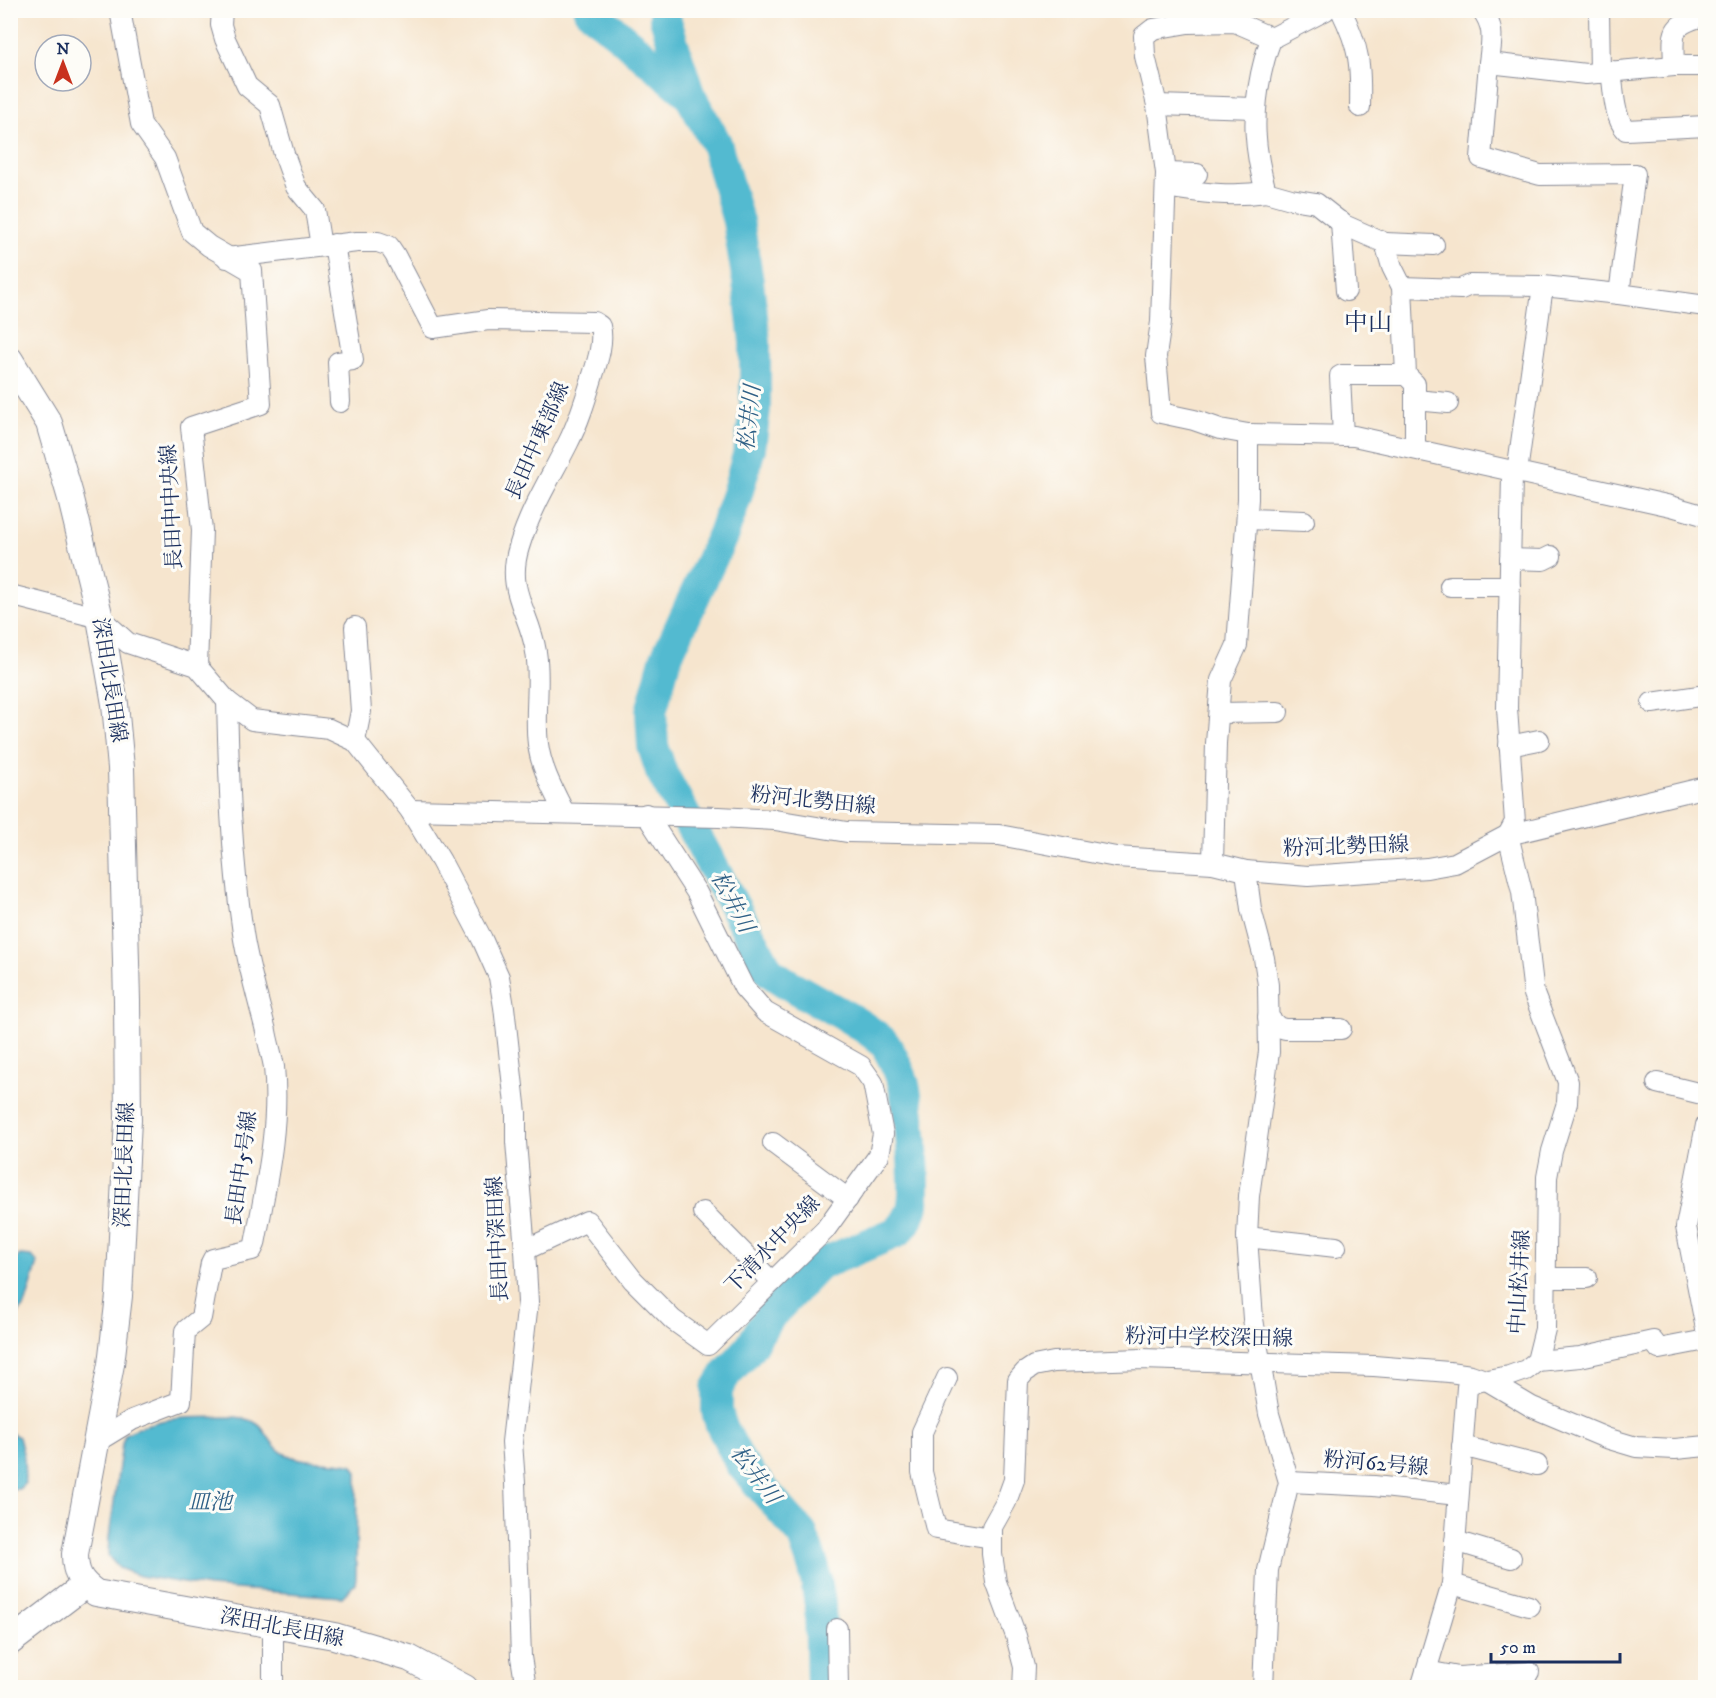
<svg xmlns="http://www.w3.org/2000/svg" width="1716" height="1698" font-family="'IM FELL DW Pica','Noto Serif JP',serif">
	<rect width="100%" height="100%" fill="#fdfcf7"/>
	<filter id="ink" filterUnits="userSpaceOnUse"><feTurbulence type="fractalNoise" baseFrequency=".0167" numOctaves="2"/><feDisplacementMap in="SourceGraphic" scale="12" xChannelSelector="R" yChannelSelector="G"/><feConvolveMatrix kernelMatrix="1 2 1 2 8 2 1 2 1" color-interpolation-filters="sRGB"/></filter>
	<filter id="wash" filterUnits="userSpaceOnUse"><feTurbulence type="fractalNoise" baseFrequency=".008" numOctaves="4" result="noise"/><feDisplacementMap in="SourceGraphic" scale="24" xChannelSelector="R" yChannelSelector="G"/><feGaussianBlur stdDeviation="1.35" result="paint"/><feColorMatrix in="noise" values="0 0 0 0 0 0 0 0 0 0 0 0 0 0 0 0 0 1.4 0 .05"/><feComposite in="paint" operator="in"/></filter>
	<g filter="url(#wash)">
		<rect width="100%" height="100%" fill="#f6e5ce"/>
		<g fill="#53bad0" stroke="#377497" stroke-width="1.5">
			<path d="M 20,1255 L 32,1256 L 37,1262 L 37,1266 L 26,1303 L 11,1324 L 11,1263 Z"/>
			<path d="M 235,1417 C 241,1418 249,1419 254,1422 C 267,1428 269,1445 283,1453 C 303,1464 331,1459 353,1465 L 357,1472 L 356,1577 L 355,1584 L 342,1597 L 209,1587 L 140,1576 L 119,1568 L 108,1556 L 109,1538 L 122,1444 L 125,1434 C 161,1414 196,1418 235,1417 Z"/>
			<path d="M 11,1433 L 19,1437 L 24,1457 L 25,1483 L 19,1489 L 11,1489 Z"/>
		</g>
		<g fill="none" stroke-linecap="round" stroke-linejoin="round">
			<g stroke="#53bad0" stroke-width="32">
				<path d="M 589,10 L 689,94 L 716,143 L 738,221 L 748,282 L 755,342 L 755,409 L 750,448 L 737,494 L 723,534 L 665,660 L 651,712 L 653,746 L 661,771 L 769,971 C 804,998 848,1012 882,1041 C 888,1046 900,1073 903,1081 C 909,1105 918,1188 912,1209 C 909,1218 904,1226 897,1232 L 819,1265 L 768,1318 L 748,1350 L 726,1374 L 717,1389 L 717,1411 L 721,1425 L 741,1464 L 802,1534 L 814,1568 L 820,1604 L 822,1688"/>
				<path d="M 665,10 L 665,18 L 689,94"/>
			</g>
		</g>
	</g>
	<g filter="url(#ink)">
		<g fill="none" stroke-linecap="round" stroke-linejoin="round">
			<defs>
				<g id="minor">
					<path d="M 120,10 L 141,124 L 165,158 L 192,232 L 209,246 L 252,271 L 261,404 L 191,427 L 202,530 L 197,666"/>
					<path d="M 222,10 L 221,25 L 225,39 L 247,86 L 270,105 L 284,154 L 296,187 L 315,210 L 321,246"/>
					<path d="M 1341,10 C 1360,49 1361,65 1360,107"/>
					<path d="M 1482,10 C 1496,29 1491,42 1489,63"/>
					<path d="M 1599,10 L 1600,73"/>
					<path d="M 1272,38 L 1326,10"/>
					<path d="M 1674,66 C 1673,30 1669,26 1706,15"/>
					<path d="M 1611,71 C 1614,89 1613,116 1626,130 L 1706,126"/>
					<path d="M 1157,105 L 1255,108"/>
					<path d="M 1166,173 L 1197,174"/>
					<path d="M 1166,187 C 1199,193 1232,197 1266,192"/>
					<path d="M 1341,222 L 1346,291"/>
					<path d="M 1385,243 L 1434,245"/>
					<path d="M 334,244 L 353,360 L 338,362 L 340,402"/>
					<path d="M 227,258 L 357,242 L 378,242 L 389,246 L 395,255 L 433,328 L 488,320 L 594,322 L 600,326 C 604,341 598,360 593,375 C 586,398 579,422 568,443 C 551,477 530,510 519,547 C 505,591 530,612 536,652 C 541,682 534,714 538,744 C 541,768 553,790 564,812"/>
					<path d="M 1402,287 L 1461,289 L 1470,285 L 1543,286 L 1619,294 L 1706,306"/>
					<path d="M 1619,294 L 1635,174 L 1540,175 L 1481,158 L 1489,63 L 1586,74 L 1674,66 L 1706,66"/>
					<path d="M 1415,400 L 1448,403"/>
					<path d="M 1248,434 L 1354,436 L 1671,506 L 1706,516"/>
					<path d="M 1343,436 L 1340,376 L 1342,375 L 1406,375"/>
					<path d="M 1247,519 L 1304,521"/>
					<path d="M 1510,559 L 1543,560 L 1551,556"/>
					<path d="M 1450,586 L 1510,586"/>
					<path d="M 10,595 L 100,618 L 128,643 L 197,666 L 227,701 L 252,720 L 329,729 L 355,741 L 410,810 L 441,861 L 482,939 L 499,977 L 504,1007 L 516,1113 L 516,1142 L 525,1250 L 528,1302 L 512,1442 L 515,1483 L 521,1657 L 526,1688"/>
					<path d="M 355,627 L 361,711 L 355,741"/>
					<path d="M 1652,703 L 1706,695"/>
					<path d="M 1219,713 L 1278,712"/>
					<path d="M 1509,746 L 1539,740"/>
					<path d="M 410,810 L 719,817 L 775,820 L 847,832 L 999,835 L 1116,857 L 1213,863 L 1246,871 L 1308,876 L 1427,868 L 1455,863 L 1508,835 L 1706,787"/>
					<path d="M 1213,863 L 1216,743 L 1221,680 L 1237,645 L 1248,499 L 1248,434 L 1220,429 L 1194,420 L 1161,413 L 1156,356 L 1161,322 L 1166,173 L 1157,105 L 1145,56 L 1144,36 L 1153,29 L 1188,23 L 1235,22 L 1272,38 C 1266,50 1264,62 1261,74 C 1252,118 1254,148 1266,192 L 1291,199 L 1316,203 L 1344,225 L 1385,243 L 1392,267 L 1402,287 L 1406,375 L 1415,384 L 1415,449"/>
					<path d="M 1246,871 L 1251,909 L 1264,958 L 1268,985 L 1269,1052 L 1249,1196 L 1247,1237 L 1253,1319 L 1269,1414 L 1289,1482 L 1268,1570 L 1263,1688"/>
					<path d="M 1268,1017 L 1278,1027 L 1285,1029 L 1341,1029"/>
					<path d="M 1657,1083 L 1706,1095"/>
					<path d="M 1706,1125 L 1686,1227 L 1706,1329"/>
					<path d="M 773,1143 L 848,1199"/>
					<path d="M 703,1212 L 772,1282"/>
					<path d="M 1247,1237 L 1336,1247"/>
					<path d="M 525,1250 L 587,1221 L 633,1280 L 673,1320 L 708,1345 L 825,1230 L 879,1155 L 883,1134 L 873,1083 L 861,1066 L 765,1012 L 744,988 L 697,893 L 646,814"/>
					<path d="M 1546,1278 L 1587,1278"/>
					<path d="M 1537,1361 L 1580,1357 L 1653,1341 L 1659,1349 L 1706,1340"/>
					<path d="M 947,1378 L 922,1432 L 922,1472 L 936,1529 L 992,1538"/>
					<path d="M 96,1442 L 132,1420 L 181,1401 L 185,1331 L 201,1318 L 211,1263 L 213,1259 L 252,1250 L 255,1244 C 266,1185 280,1126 274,1067 C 272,1055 268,1043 266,1031 C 258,999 248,966 243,933 C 231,854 229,780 227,701"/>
					<path d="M 1462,1446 L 1537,1465"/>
					<path d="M 1289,1482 L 1374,1486 L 1458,1495"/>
					<path d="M 1455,1541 L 1511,1558"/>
					<path d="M 1452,1584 L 1529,1606"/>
					<path d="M 837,1629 L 838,1688"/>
					<path d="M 1426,1671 L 1459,1677 L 1529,1672"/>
					<path d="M 273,1688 L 273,1625"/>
					<path d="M 1023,1688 L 1024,1667 L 1016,1636 L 996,1582 L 992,1554 L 992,1527 L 1006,1502 L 1014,1480 L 1018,1380 L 1025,1372 L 1034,1366 L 1054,1362 L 1142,1359 L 1374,1366 L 1449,1372 L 1471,1375 L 1488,1381 L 1532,1407 L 1606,1438 L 1636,1447 L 1675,1449 L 1706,1446"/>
					<path d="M 1421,1688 L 1452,1584 L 1467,1387 L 1476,1382 L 1509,1376 L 1526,1370 L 1537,1361 L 1545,1329 L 1547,1177 L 1552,1151 L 1567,1103 L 1568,1082 L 1534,994 L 1522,892 L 1508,835 L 1515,822 L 1507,708 L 1512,475 L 1517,472 L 1543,286"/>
				</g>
				<g id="tertiary">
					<path d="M 10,360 L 49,423 L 70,495 L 100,618 L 115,704 L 121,768 L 127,1001 L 128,1120 L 119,1296 L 111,1364 L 75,1554 C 75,1573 80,1582 96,1593 L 334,1636 L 409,1658 L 465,1688"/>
					<path d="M 10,1642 L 85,1585"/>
				</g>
			</defs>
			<use href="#minor" stroke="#888a96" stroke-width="22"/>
			<use href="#tertiary" stroke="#888a96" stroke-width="28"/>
			<use href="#minor" stroke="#fff" stroke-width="20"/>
			<use href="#tertiary" stroke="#fff" stroke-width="26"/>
		</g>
	</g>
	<g text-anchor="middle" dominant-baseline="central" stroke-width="6" stroke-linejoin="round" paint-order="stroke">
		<g font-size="21" fill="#1b2f5e" stroke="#fdfcf7">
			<text transform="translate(538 441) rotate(-66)">長田中東部線</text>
			<text transform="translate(172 507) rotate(-93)">長田中中央線</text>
			<text transform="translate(109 680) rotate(81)">深田北長田線</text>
			<text transform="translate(813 801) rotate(6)">粉河北勢田線</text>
			<text transform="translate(1346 847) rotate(-2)">粉河北勢田線</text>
			<text transform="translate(125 1165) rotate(-88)">深田北長田線</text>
			<text transform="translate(242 1168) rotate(-82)">長田中5号線</text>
			<text transform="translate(498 1239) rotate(-93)">長田中深田線</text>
			<text transform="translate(773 1245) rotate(-46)">下清水中央線</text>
			<text transform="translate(1520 1282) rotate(-87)">中山松井線</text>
			<text transform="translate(1209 1338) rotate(1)">粉河中学校深田線</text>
			<text transform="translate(1376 1464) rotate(5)">粉河62号線</text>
			<text transform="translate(282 1628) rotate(11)">深田北長田線</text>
		</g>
		<g font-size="22" font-style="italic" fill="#2f6086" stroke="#fdfcf7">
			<text transform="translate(750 418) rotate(-84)">松井川</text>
			<text transform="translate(732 902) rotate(62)">松井川</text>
			<text transform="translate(755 1475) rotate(53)">松井川</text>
			<text x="210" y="1502">皿池</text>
		</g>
		<g font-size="24" fill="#1b2f5e" stroke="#fdfcf7">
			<text x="1368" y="323">中山</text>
		</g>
	</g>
	<rect width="1716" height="1698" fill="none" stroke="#fdfcf7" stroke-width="36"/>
	<g transform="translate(63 63)"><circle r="28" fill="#fdfcf7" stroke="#a3aaba" stroke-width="1.5"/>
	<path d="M0-4.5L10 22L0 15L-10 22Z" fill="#c8321e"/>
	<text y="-9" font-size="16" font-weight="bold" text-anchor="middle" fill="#1b2f5e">N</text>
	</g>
	<path d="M1491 1653v9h129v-9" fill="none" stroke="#1b2f5e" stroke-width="3"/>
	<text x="1500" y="1653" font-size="18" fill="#1b2f5e" stroke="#fdfcf7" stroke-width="4.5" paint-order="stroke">50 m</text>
</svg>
